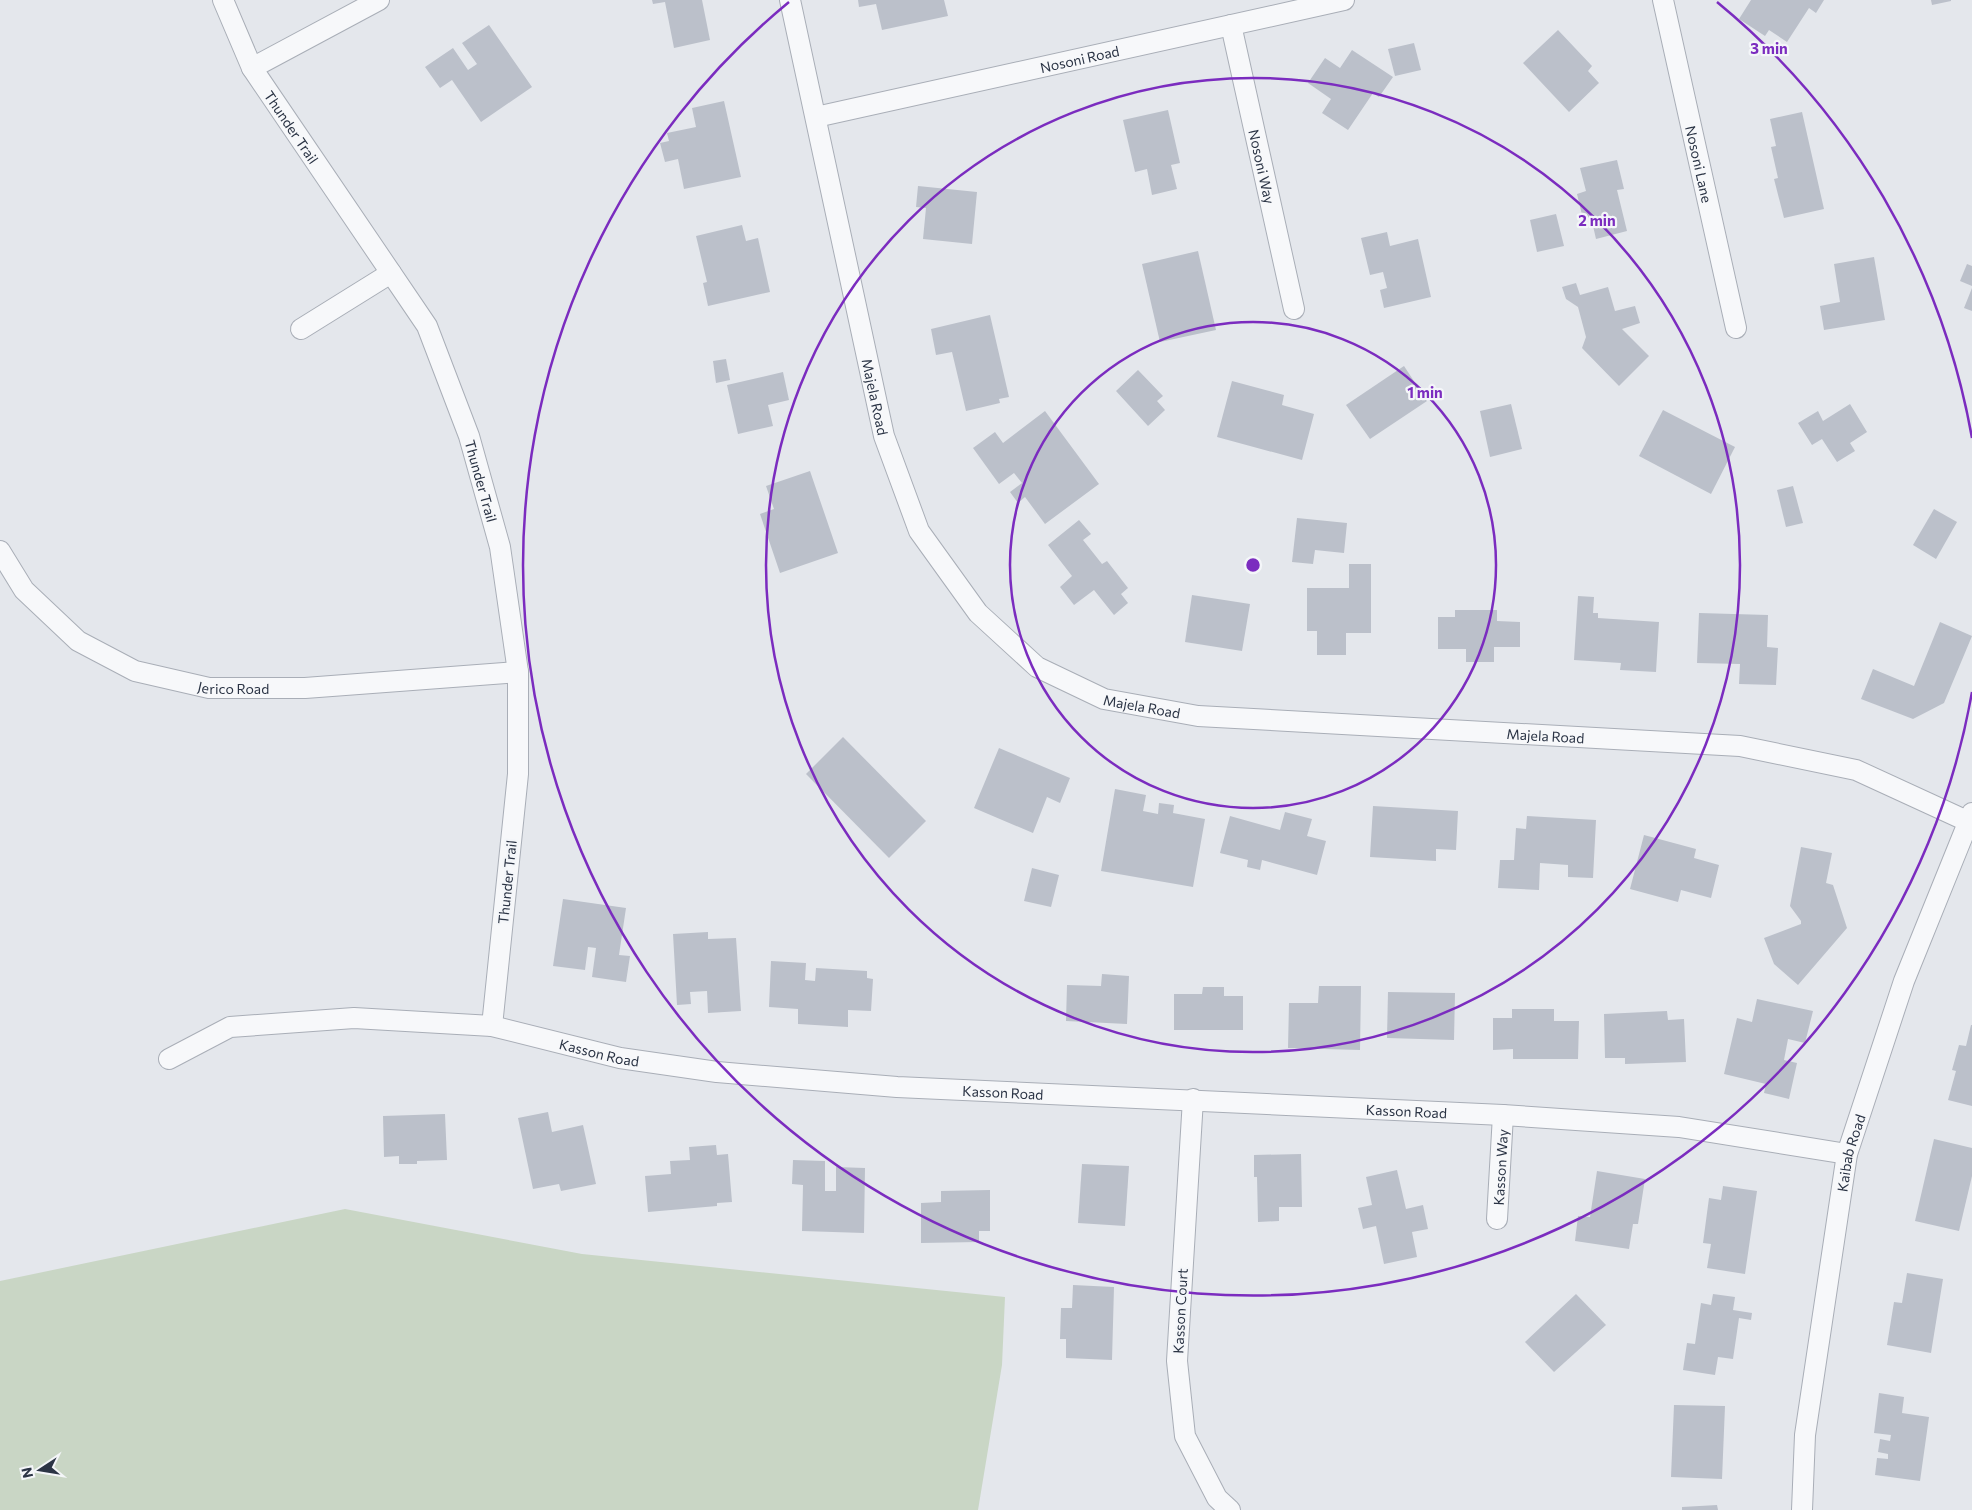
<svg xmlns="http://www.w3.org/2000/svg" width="1972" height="1510" font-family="Commissioner,sans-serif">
	<rect width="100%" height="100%" fill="#e4e7ec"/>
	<path fill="#c9d6c5" d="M 345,1209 L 582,1254 L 1005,1297 L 1002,1365 L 978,1510 L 0,1510 L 0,1281 Z"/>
	<g fill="#bbc0ca">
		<path d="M 652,0 L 702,0 L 710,40 L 674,48 L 665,2 L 653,4 Z"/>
		<path d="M 858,0 L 944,0 L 948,16 L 882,30 L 876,4 L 859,7 Z"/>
		<path d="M 1751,0 L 1824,0 L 1816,13 L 1809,8 L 1787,42 L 1769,30 L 1765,36 L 1739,19 Z"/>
		<path d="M 1931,0 L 1951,0 L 1951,1 L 1932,5 Z"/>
		<path d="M 489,25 L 532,87 L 481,122 L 452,80 L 440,88 L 425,67 L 453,48 L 468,70 L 477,64 L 462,43 Z"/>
		<path d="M 1558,30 L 1592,66 L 1588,71 L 1599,83 L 1569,112 L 1523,63 Z"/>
		<path d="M 1414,43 L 1421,70 L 1395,76 L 1388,49 Z"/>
		<path d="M 1352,50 L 1393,77 L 1379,97 L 1373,93 L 1348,130 L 1322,113 L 1331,99 L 1308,83 L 1325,58 L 1340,68 Z"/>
		<path d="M 724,101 L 741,177 L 684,189 L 678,159 L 665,162 L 660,143 L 669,141 L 667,133 L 696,127 L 692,108 Z"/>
		<path d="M 1168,110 L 1180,163 L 1171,165 L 1177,189 L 1152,195 L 1147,169 L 1135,172 L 1123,120 Z"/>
		<path d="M 1802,112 L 1824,209 L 1784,218 L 1774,179 L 1778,178 L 1771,147 L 1776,146 L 1770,119 Z"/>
		<path d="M 1617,160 L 1624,189 L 1617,190 L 1627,231 L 1596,239 L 1591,217 L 1583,219 L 1577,194 L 1586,191 L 1580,168 Z"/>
		<path d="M 918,186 L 977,192 L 972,244 L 923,239 L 926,208 L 916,207 Z"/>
		<path d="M 1556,214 L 1564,246 L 1537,252 L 1530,220 Z"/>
		<path d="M 742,225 L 746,241 L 758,238 L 770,292 L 708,306 L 703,283 L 707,282 L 696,236 Z"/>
		<path d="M 1387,232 L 1390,246 L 1418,239 L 1431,297 L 1384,308 L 1380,290 L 1387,288 L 1383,272 L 1370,275 L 1361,238 Z"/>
		<path d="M 1198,251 L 1216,330 L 1160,342 L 1142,264 Z"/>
		<path d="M 1874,257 L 1885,320 L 1824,330 L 1820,306 L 1840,302 L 1834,264 Z"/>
		<path d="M 1967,264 L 1972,266 L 1972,286 L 1960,281 Z"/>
		<path d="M 1576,283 L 1580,295 L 1608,287 L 1615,311 L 1635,306 L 1640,323 L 1622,329 L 1649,356 L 1619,386 L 1582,348 L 1586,337 L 1578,307 L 1566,299 L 1562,287 Z"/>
		<path d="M 1972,288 L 1972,311 L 1964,308 Z"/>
		<path d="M 990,315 L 1009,397 L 999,399 L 1000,403 L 966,411 L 952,352 L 936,355 L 931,329 Z"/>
		<path d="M 726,359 L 730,380 L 716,383 L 713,361 Z"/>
		<path d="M 1404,366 L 1427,401 L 1370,439 L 1346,405 Z"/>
		<path d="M 1138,370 L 1163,396 L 1157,401 L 1165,410 L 1148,426 L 1116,391 Z"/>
		<path d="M 783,372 L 789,400 L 768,405 L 773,426 L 738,434 L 727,385 Z"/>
		<path d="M 1232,381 L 1284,395 L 1282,405 L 1314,414 L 1302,460 L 1217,437 Z"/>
		<path d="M 1511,404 L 1522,449 L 1490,457 L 1480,411 Z"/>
		<path d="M 1850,404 L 1867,432 L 1850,443 L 1855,451 L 1837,462 L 1822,439 L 1812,445 L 1798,423 L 1818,411 L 1823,421 Z"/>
		<path d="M 1663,410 L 1735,447 L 1711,494 L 1639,456 Z"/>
		<path d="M 1045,411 L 1099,484 L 1045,524 L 1025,497 L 1018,503 L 1010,492 L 1022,483 L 1014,473 L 999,484 L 973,448 L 995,432 L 1003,443 Z"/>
		<path d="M 810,471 L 838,553 L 780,573 L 760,514 L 774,509 L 766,486 Z"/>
		<path d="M 1793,486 L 1803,523 L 1786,527 L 1777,490 Z"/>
		<path d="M 1934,509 L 1957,522 L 1936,559 L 1913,545 Z"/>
		<path d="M 1297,518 L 1347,523 L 1344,553 L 1315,550 L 1313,564 L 1292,562 Z"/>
		<path d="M 1079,520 L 1091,534 L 1083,540 L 1102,564 L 1107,561 L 1128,588 L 1121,594 L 1128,603 L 1114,615 L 1094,590 L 1074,605 L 1060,587 L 1072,576 L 1048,545 Z"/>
		<path d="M 1349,564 L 1371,564 L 1371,633 L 1346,633 L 1346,655 L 1317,655 L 1317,631 L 1307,631 L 1307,588 L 1349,588 Z"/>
		<path d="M 1192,595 L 1250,604 L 1242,651 L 1185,642 Z"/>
		<path d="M 1578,596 L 1594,597 L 1593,613 L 1598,613 L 1598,618 L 1659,622 L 1656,672 L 1620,670 L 1621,663 L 1574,660 Z"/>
		<path d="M 1455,610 L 1497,610 L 1497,621 L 1520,622 L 1520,647 L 1494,647 L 1494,662 L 1466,662 L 1466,649 L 1438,649 L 1438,617 L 1455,617 Z"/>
		<path d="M 1699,613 L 1768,615 L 1767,647 L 1778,648 L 1776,685 L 1739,684 L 1740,664 L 1697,663 Z"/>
		<path d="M 1940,622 L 1972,636 L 1944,703 L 1913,719 L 1861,699 L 1873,669 L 1914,686 Z"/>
		<path d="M 843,737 L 926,821 L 889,858 L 806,774 Z"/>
		<path d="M 999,748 L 1070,778 L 1060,803 L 1047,797 L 1033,833 L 974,808 Z"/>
		<path d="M 1115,789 L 1146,795 L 1143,811 L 1158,814 L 1159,803 L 1174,805 L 1173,813 L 1205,819 L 1193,887 L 1101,871 Z"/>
		<path d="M 1373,806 L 1458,811 L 1456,850 L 1436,849 L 1436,861 L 1370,857 Z"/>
		<path d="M 1285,812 L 1312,819 L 1307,836 L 1326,841 L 1317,875 L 1262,860 L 1260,870 L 1247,867 L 1248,860 L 1220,853 L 1230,816 L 1280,830 Z"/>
		<path d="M 1527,816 L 1596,820 L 1593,878 L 1568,877 L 1568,865 L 1540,863 L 1539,890 L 1498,888 L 1500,860 L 1514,860 L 1516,828 L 1526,829 Z"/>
		<path d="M 1644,835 L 1696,849 L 1694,858 L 1719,865 L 1711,898 L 1681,890 L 1678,902 L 1630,889 Z"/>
		<path d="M 1801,847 L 1832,853 L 1826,883 L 1833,885 L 1847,928 L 1798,985 L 1774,964 L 1764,938 L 1801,924 L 1801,921 L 1790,906 Z"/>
		<path d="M 1032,868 L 1059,875 L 1051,907 L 1024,901 Z"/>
		<path d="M 563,899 L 626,908 L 619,955 L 630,956 L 626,982 L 592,977 L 596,948 L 588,947 L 585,970 L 553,966 Z"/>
		<path d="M 708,932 L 708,939 L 736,938 L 741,1011 L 708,1013 L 707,991 L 690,992 L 691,1004 L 677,1005 L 673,934 Z"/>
		<path d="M 771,961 L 806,963 L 805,980 L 815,981 L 816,968 L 867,971 L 867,978 L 873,979 L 871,1011 L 848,1010 L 848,1027 L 798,1024 L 798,1009 L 769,1007 Z"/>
		<path d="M 1102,974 L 1129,976 L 1127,1024 L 1066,1021 L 1067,985 L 1101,986 Z"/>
		<path d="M 1319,986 L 1361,986 L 1360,1050 L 1288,1048 L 1289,1003 L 1318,1003 Z"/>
		<path d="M 1203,987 L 1224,987 L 1224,996 L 1243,996 L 1243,1030 L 1174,1030 L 1174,994 L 1202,994 Z"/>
		<path d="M 1388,992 L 1455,993 L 1454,1040 L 1387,1038 Z"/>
		<path d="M 1757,999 L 1813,1011 L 1805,1043 L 1788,1039 L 1784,1060 L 1797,1063 L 1789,1099 L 1764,1093 L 1766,1084 L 1724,1074 L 1737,1018 L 1752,1022 Z"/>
		<path d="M 1512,1009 L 1554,1009 L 1554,1021 L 1579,1021 L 1578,1059 L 1513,1059 L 1513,1049 L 1493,1050 L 1493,1018 L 1512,1018 Z"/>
		<path d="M 1667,1011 L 1668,1020 L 1684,1019 L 1686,1062 L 1625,1064 L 1625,1058 L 1605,1058 L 1604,1014 Z"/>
		<path d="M 1971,1025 L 1972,1025 L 1972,1106 L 1948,1100 L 1956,1071 L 1952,1070 L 1959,1045 L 1966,1046 Z"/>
		<path d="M 548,1112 L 552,1132 L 583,1125 L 596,1184 L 561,1191 L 559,1184 L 533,1189 L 518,1118 Z"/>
		<path d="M 445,1114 L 447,1160 L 417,1161 L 417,1164 L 399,1164 L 399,1156 L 384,1157 L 383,1116 Z"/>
		<path d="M 1934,1139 L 1972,1148 L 1972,1176 L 1959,1231 L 1915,1221 Z"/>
		<path d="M 716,1145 L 717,1155 L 728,1154 L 732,1202 L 717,1203 L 717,1206 L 648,1212 L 645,1176 L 671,1174 L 670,1161 L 690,1160 L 689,1147 Z"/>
		<path d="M 1301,1154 L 1302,1207 L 1279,1207 L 1279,1221 L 1258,1222 L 1257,1177 L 1254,1177 L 1254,1155 Z"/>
		<path d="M 793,1160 L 825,1161 L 825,1191 L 836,1191 L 836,1167 L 865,1168 L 864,1233 L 802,1231 L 803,1185 L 792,1184 Z"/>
		<path d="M 1082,1164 L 1129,1166 L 1125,1226 L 1078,1223 Z"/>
		<path d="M 1397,1170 L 1406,1209 L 1423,1205 L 1428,1229 L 1412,1232 L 1417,1257 L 1384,1264 L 1376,1226 L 1363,1229 L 1358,1208 L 1372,1205 L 1366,1177 Z"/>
		<path d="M 1597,1171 L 1645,1179 L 1638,1224 L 1633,1224 L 1629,1249 L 1575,1241 L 1578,1216 L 1590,1217 Z"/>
		<path d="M 1723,1186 L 1757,1191 L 1745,1274 L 1707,1268 L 1711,1244 L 1703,1243 L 1709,1198 L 1721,1200 Z"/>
		<path d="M 990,1190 L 990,1231 L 979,1231 L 979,1242 L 921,1243 L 921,1203 L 941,1202 L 941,1191 Z"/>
		<path d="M 1907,1273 L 1943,1279 L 1931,1353 L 1887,1345 L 1894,1302 L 1902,1303 Z"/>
		<path d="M 1073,1285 L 1114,1287 L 1112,1360 L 1066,1358 L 1066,1339 L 1060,1339 L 1061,1308 L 1072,1308 Z"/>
		<path d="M 1576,1294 L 1606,1325 L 1554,1372 L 1525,1342 Z"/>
		<path d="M 1713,1294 L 1735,1297 L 1733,1310 L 1752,1313 L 1751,1320 L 1739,1318 L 1733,1359 L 1718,1357 L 1715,1375 L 1683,1370 L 1687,1343 L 1695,1344 L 1701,1303 L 1711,1305 Z"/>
		<path d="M 1879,1393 L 1904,1397 L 1902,1413 L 1929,1417 L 1920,1481 L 1875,1475 L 1877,1458 L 1888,1459 L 1888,1454 L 1878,1452 L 1880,1439 L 1890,1441 L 1891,1435 L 1874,1433 Z"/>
		<path d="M 1674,1405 L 1725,1406 L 1722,1479 L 1671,1477 Z"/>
		<path d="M 1717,1505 L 1718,1510 L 1682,1510 L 1682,1507 Z"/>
	</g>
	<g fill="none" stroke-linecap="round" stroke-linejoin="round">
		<defs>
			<g id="street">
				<path id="s1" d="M 223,0 L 252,68 L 427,326 L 469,436 L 500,547 L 518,672 L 518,774 L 492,1026"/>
				<path id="s2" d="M 790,0 L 884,436 L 919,531 L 978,613 L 1037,667 L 1104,699 L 1198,716 L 1740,746 L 1856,770 L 1967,821"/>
				<path id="s3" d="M 1663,0 L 1736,328"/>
				<path id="s4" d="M 1231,25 L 1294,309"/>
				<path d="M 252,68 L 379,0"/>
				<path id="s5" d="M 816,117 L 1344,0"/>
				<path d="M 301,329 L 391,273"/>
				<path id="s6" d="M 0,551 L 24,590 L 78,641 L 135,671 L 209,688 L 305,688 L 518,672"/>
				<path id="s7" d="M 169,1059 L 230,1027 L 354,1018 L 492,1026 L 620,1058 L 717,1072 L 897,1087 L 1503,1115 L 1679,1127 L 1847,1154"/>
				<path d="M 1193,1099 L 1177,1361 L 1185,1436 L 1217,1498 L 1230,1510"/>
				<path id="s8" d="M 1497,1219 L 1503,1115"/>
				<path id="s9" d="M 1802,1510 L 1805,1435 L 1847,1154 L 1904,981 L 1972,813"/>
			</g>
		</defs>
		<use href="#street" stroke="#a9aeb7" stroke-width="22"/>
		<use href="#street" stroke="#f7f8fa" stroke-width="20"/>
	</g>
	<g fill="none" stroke="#7b2cbf" stroke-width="2.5">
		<circle cx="1253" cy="565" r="243"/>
		<circle cx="1253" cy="565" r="487"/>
		<path d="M1972 692A730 730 0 1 1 789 2M1717 2A730 730 0 0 1 1972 438"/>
	</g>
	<g text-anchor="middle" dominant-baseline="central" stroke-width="4.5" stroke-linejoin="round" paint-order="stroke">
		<g font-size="14" fill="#2b3445" stroke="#f4f6f9">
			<text stroke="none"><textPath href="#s5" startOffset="270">Nosoni Road</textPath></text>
			<text stroke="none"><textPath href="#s1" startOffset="145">Thunder Trail</textPath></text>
			<text stroke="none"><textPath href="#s3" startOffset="168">Nosoni Lane</textPath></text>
			<text stroke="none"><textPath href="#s4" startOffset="145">Nosoni Way</textPath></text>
			<text stroke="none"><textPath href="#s2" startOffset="406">Majela Road</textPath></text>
			<text stroke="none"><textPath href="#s1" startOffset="550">Thunder Trail</textPath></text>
			<text stroke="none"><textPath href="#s6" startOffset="285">Jerico Road</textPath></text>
			<text stroke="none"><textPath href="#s2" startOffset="841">Majela Road</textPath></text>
			<text stroke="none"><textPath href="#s2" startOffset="1246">Majela Road</textPath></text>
			<text transform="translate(507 882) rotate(-84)">Thunder Trail</text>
			<text stroke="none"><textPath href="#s7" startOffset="442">Kasson Road</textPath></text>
			<text stroke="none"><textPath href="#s7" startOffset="848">Kasson Road</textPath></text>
			<text stroke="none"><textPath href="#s7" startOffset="1252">Kasson Road</textPath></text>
			<text stroke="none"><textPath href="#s9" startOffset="361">Kaibab Road</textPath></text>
			<text stroke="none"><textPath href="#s8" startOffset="52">Kasson Way</textPath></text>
			<text transform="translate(1180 1311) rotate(-87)">Kasson Court</text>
		</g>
	</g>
	<circle cx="1253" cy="565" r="8" fill="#7b2cbf" stroke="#f4f6f9" stroke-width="2.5"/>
	<g font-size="15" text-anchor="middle" font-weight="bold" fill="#7b2cbf" stroke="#f4f6f9" stroke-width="4.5" stroke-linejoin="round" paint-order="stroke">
		<text x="1769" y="54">3 min</text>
		<text x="1597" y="226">2 min</text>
		<text x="1425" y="398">1 min</text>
	</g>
	<g transform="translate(40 1470) rotate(258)" stroke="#f4f6f9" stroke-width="4" paint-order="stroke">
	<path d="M0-4L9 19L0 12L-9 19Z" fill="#2b3445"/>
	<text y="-8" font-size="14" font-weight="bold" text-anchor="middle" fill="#2b3445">N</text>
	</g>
</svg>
